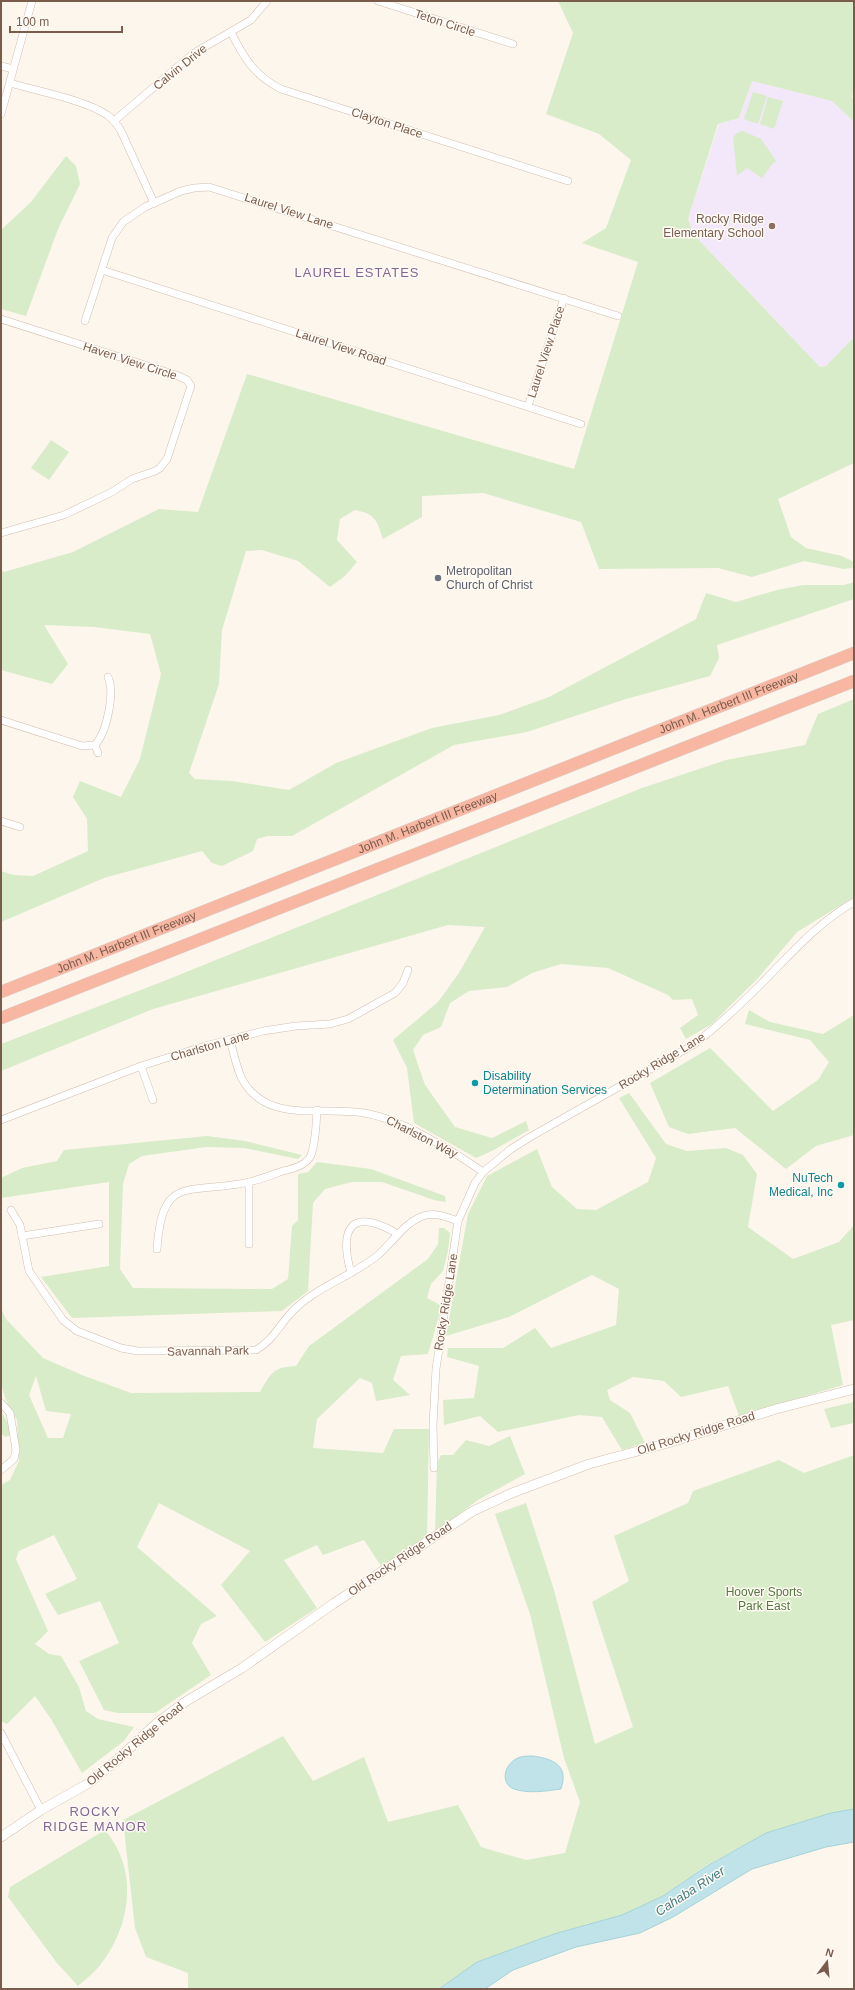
<svg xmlns="http://www.w3.org/2000/svg" width="855" height="1990" font-family="Helvetica,sans-serif">
	<rect width="100%" height="100%" fill="#fdf6ec"/>
	<path fill="#f3e8fa" d="M 752,81 L 832,101 L 854,122 L 854,337 L 826,366 L 820,367 L 693,234 L 688,219 L 719,124 L 739,118 Z"/>
	<g fill="#d8ecc9" fill-rule="evenodd">
		<path d="M 558,1 L 854,2 L 854,87 L 852,97 L 854,100 L 854,122 L 832,101 L 752,81 L 739,118 L 718,124 L 688,219 L 693,234 L 820,367 L 826,366 L 854,337 L 854,463 L 778,499 L 791,537 L 806,548 L 842,556 L 854,562 L 852,568 L 844,569 L 804,561 L 752,577 L 718,568 L 599,569 L 581,522 L 483,493 L 422,496 L 422,517 L 383,539 C 377,521 376,514 355,510 L 340,519 L 337,540 L 357,562 L 345,576 L 330,587 L 298,561 L 262,550 L 246,551 L 222,630 L 219,684 L 189,773 L 195,779 L 232,781 L 289,790 L 336,763 L 432,728 L 499,715 L 549,697 L 696,619 L 706,593 L 736,602 L 777,590 L 803,585 L 844,585 L 854,582 L 854,599 L 717,645 L 719,658 L 710,676 L 626,699 L 527,732 L 454,745 L 292,836 L 267,836 L 257,839 L 253,851 L 222,866 L 212,863 L 202,851 L 104,878 L 1,922 L 1,871 L 14,875 L 33,876 L 88,851 L 87,819 L 73,797 L 80,781 L 121,797 L 140,759 L 161,674 L 150,634 L 94,627 L 44,625 L 68,664 L 52,684 L 1,670 L 1,570 L 4,572 L 73,552 L 159,509 L 198,512 L 247,374 L 574,469 L 638,262 L 582,243 L 606,228 L 631,160 L 599,134 L 546,114 L 573,33 Z"/>
		<path d="M 753,92 L 767,96 L 758,124 L 744,119 Z"/>
		<path d="M 768,97 L 783,101 L 774,129 L 760,124 Z"/>
		<path d="M 743,131 L 761,139 L 777,162 L 774,162 L 762,178 L 747,168 L 737,176 L 733,137 L 738,132 Z"/>
		<path d="M 66,156 L 76,166 L 80,184 L 58,229 L 26,316 L 1,309 L 1,230 L 31,202 Z"/>
		<path d="M 51,440 L 69,452 L 49,480 L 31,468 Z"/>
		<path d="M 854,699 L 854,897 L 797,932 L 759,977 L 712,1024 L 686,1039 L 680,1028 L 698,1015 L 692,999 L 673,1000 L 668,995 L 608,968 L 561,964 L 532,973 L 507,987 L 469,991 L 450,1003 L 441,1027 L 423,1035 L 413,1050 L 425,1085 L 455,1127 L 492,1138 L 526,1121 L 529,1130 L 494,1150 L 476,1158 L 414,1123 L 407,1068 L 393,1040 L 438,1002 L 459,973 L 485,927 L 448,925 L 153,1009 L 1,1071 L 1,1044 L 164,981 L 642,788 L 726,760 L 805,745 L 818,714 Z"/>
		<path d="M 749,1010 L 770,1022 L 823,1034 L 854,1015 L 854,1135 L 816,1146 L 786,1169 L 735,1128 L 688,1134 L 669,1127 L 650,1083 L 710,1048 L 773,1111 L 818,1080 L 829,1062 L 810,1040 L 745,1024 Z"/>
		<path d="M 629,1093 L 666,1144 L 687,1151 L 726,1148 L 743,1155 L 757,1174 L 748,1227 L 793,1259 L 839,1242 L 854,1225 L 854,1320 L 831,1325 L 843,1385 L 739,1416 L 728,1386 L 681,1397 L 664,1381 L 633,1377 L 607,1390 L 610,1400 L 630,1413 L 645,1443 L 622,1450 L 602,1417 L 579,1415 L 498,1432 L 480,1416 L 444,1425 L 443,1400 L 474,1398 L 479,1366 L 447,1357 L 448,1348 L 503,1348 L 535,1328 L 551,1348 L 616,1325 L 619,1289 L 592,1275 L 509,1317 L 446,1336 L 468,1214 L 487,1176 L 537,1149 L 552,1187 L 577,1209 L 596,1210 L 648,1182 L 656,1158 L 619,1098 Z"/>
		<path d="M 207,1136 L 245,1141 L 302,1155 L 298,1159 L 244,1148 L 206,1147 L 142,1156 L 129,1164 L 123,1184 L 120,1269 L 133,1288 L 272,1289 L 288,1279 L 292,1226 L 298,1220 L 298,1174 L 308,1172 L 317,1162 L 371,1169 L 445,1196 L 446,1202 L 434,1200 L 382,1182 L 352,1182 L 325,1189 L 313,1203 L 308,1291 L 282,1311 L 72,1318 L 41,1277 L 109,1266 L 109,1182 L 1,1198 L 1,1178 L 22,1168 L 57,1161 L 64,1150 Z"/>
		<path d="M 439,1228 L 444,1228 L 450,1233 L 448,1251 L 443,1271 L 431,1284 L 427,1298 L 442,1306 L 428,1354 L 401,1356 L 393,1380 L 410,1395 L 376,1401 L 372,1383 L 360,1378 L 317,1419 L 313,1448 L 383,1453 L 394,1429 L 429,1429 L 427,1536 L 381,1566 L 364,1540 L 323,1555 L 317,1545 L 284,1560 L 317,1608 L 265,1642 L 221,1585 L 250,1551 L 159,1503 L 137,1547 L 217,1616 L 201,1624 L 192,1643 L 211,1675 L 155,1713 L 118,1713 L 104,1710 L 79,1661 L 119,1643 L 100,1601 L 58,1615 L 45,1594 L 77,1579 L 54,1535 L 19,1551 L 16,1559 L 48,1631 L 35,1644 L 49,1654 L 61,1656 L 79,1687 L 86,1711 L 98,1719 L 134,1727 L 124,1741 L 82,1773 L 51,1719 L 35,1696 L 7,1724 L 1,1721 L 1,1485 L 10,1480 L 19,1461 L 17,1420 L 6,1401 L 1,1384 L 1,1308 L 6,1319 L 43,1358 L 82,1375 L 131,1393 L 260,1392 C 271,1373 273,1367 296,1366 L 309,1346 L 428,1259 L 438,1244 ZM 36,1376 L 46,1411 L 71,1414 L 63,1438 L 48,1438 L 29,1395 Z"/>
		<path d="M 854,1402 L 854,1423 L 831,1428 L 824,1409 Z"/>
		<path d="M 2,1413 L 9,1425 L 10,1435 L 5,1437 L 1,1433 Z"/>
		<path d="M 510,1436 L 525,1474 L 478,1500 L 435,1532 L 437,1464 L 441,1455 L 453,1455 L 466,1440 L 489,1446 Z"/>
		<path d="M 854,1455 L 854,1809 L 831,1813 L 766,1833 L 707,1865 L 663,1896 L 622,1915 L 554,1934 L 477,1962 L 439,1989 L 188,1989 L 188,1973 L 146,1957 L 135,1928 L 123,1820 L 283,1736 L 313,1781 L 364,1757 L 388,1822 L 458,1805 L 481,1847 L 526,1860 L 565,1853 L 580,1802 L 564,1758 L 530,1614 L 495,1514 L 526,1503 L 554,1590 L 595,1744 L 633,1727 L 592,1602 L 629,1581 L 614,1536 L 688,1503 L 693,1491 L 779,1460 L 804,1473 Z"/>
		<path d="M 105,1830 C 139,1870 131,1925 101,1964 C 95,1972 86,1979 78,1986 L 57,1963 L 8,1897 L 10,1887 Z"/>
	</g>
	<g fill="#bfe3e8" stroke="#a5d3da">
		<path d="M 533,1756 C 553,1759 569,1765 561,1789 C 546,1791 529,1794 514,1789 C 499,1783 505,1763 518,1758 C 522,1756 529,1756 533,1756 Z"/>
		<path d="M 854,1809 L 854,1842 L 826,1847 L 752,1869 L 673,1917 L 640,1933 L 576,1947 L 513,1970 L 485,1989 L 439,1989 L 477,1962 L 554,1934 L 622,1915 L 663,1896 L 707,1866 L 766,1833 L 831,1813 Z"/>
	</g>
	<g fill="none" stroke-linecap="round" stroke-linejoin="round">
		<defs>
			<g id="street">
				<path d="M 378,1 L 513,44"/>
				<path d="M 231,32 C 243,57 255,76 281,89 L 568,181"/>
				<path d="M 1,66 L 13,69"/>
				<path d="M 10,83 C 36,91 86,100 107,115 C 113,119 117,124 121,131 L 154,203"/>
				<path d="M 1,114 L 32,1"/>
				<path d="M 114,121 L 194,53 L 251,20 L 267,1"/>
				<path d="M 102,270 L 581,424"/>
				<path d="M 1,319 L 176,375 L 187,380 L 191,386 L 167,459 L 160,468 L 155,471 L 132,479 L 112,492 L 64,515 L 1,533"/>
				<path d="M 85,321 L 112,238 L 123,222 L 145,207 L 181,191 L 194,188 L 209,187 L 618,316"/>
				<path d="M 528,406 L 564,298"/>
				<path d="M 1,720 L 82,746 L 95,745"/>
				<path d="M 95,745 C 107,732 115,693 108,677"/>
				<path d="M 95,745 L 98,753"/>
				<path d="M 1,821 L 20,827"/>
				<path d="M 230,1039 C 233,1052 236,1065 241,1077 C 266,1127 325,1104 369,1114 C 404,1121 453,1151 483,1172"/>
				<path d="M 141,1066 L 153,1100"/>
				<path d="M 1,1120 L 141,1066 L 205,1046 L 263,1031 L 296,1026 L 330,1024 L 348,1019 L 395,993 L 403,983 L 408,970"/>
				<path d="M 11,1210 L 20,1225 L 29,1271 L 63,1320 L 77,1331 L 121,1348 L 138,1351 L 256,1350 C 272,1341 279,1326 291,1313 C 312,1289 352,1276 377,1256 C 392,1243 404,1223 423,1216 C 434,1212 447,1217 458,1221"/>
				<path d="M 22,1236 L 99,1224"/>
				<path d="M 249,1244 L 249,1182"/>
				<path d="M 157,1249 C 162,1178 183,1193 239,1184 C 254,1182 269,1176 283,1171 C 293,1169 307,1165 311,1155 C 316,1142 316,1124 317,1110"/>
				<path d="M 351,1273 C 338,1225 353,1208 398,1234"/>
				<path d="M 1,1403 L 10,1413 L 16,1450 L 14,1459 L 1,1470"/>
				<path d="M 434,1468 L 433,1425 L 436,1369 L 458,1221 L 475,1183 L 483,1172 L 511,1149 L 530,1137 L 693,1045 C 717,1027 739,1006 760,985 C 790,955 817,923 854,902"/>
				<path d="M 1,1733 L 41,1810"/>
			</g>
			<path id="secondary" d="M 1,1837 L 41,1810 L 89,1783 L 117,1760 L 158,1722 L 185,1702 L 242,1668 L 333,1604 L 473,1511 L 512,1493 L 589,1464 L 668,1443 L 776,1409 L 854,1389"/>
			<g id="highway">
				<path id="s1" d="M 1,992 L 854,653"/>
				<path d="M 1,1018 L 854,681"/>
			</g>
		</defs>
		<use href="#street" stroke="#d1beb0" stroke-width="8"/>
		<use href="#secondary" stroke="#d6c0b0" stroke-width="10"/>
		<use href="#highway" stroke="#dad1cd" stroke-width="13"/>
		<use href="#street" stroke="#fff" stroke-width="7"/>
		<use href="#secondary" stroke="#fff" stroke-width="9"/>
		<use href="#highway" stroke="#f7b7a3" stroke-width="12"/>
	</g>
	<circle fill="#8d6e63" stroke="#fffaf3" stroke-width="1.5" cx="772" cy="226" r="4"/>
	<circle fill="#6b7280" stroke="#fffaf3" stroke-width="1.5" cx="438" cy="578" r="4"/>
	<g fill="#0f9aa8" stroke="#fffaf3" stroke-width="1.5">
		<circle cx="475" cy="1083" r="4"/>
		<circle cx="841" cy="1185" r="4"/>
	</g>
	<g text-anchor="middle" dominant-baseline="central" stroke-width="3" stroke-linejoin="round" paint-order="stroke">
		<g font-size="12" fill="#7a5c4d" stroke="#fffaf3">
			<text transform="translate(445 23) rotate(18)">Teton Circle</text>
			<text transform="translate(180 67) rotate(-39)">Calvin Drive</text>
			<text transform="translate(387 123) rotate(18)">Clayton Place</text>
			<text transform="translate(289 211) rotate(18)">Laurel View Lane</text>
			<text transform="translate(341 347) rotate(18)">Laurel View Road</text>
			<text transform="translate(546 352) rotate(-72)">Laurel View Place</text>
			<text transform="translate(130 361) rotate(18)">Haven View Circle</text>
			<text stroke="none"><textPath href="#s1" startOffset="783">John M. Harbert III Freeway</textPath></text>
			<text stroke="none"><textPath href="#s1" startOffset="459">John M. Harbert III Freeway</textPath></text>
			<text stroke="none"><textPath href="#s1" startOffset="135">John M. Harbert III Freeway</textPath></text>
			<text transform="translate(210 1046) rotate(-16)">Charlston Lane</text>
			<text transform="translate(662 1061) rotate(-31)">Rocky Ridge Lane</text>
			<text transform="translate(422 1137) rotate(27)">Charlston Way</text>
			<text transform="translate(446 1302) rotate(-81)">Rocky Ridge Lane</text>
			<text transform="translate(208 1351) rotate(-1)">Savannah Park</text>
			<text transform="translate(696 1433) rotate(-17)">Old Rocky Ridge Road</text>
			<text transform="translate(400 1559) rotate(-34)">Old Rocky Ridge Road</text>
			<text transform="translate(135 1744) rotate(-40)">Old Rocky Ridge Road</text>
		</g>
		<g font-size="12" fill="#785e54" stroke="#fffaf3" text-anchor="end">
			<text x="764" y="219">Rocky Ridge<tspan x="764" dy="14">Elementary School</tspan></text>
		</g>
		<g font-size="12" fill="#5b616d" stroke="#fffaf3" text-anchor="start">
			<text x="446" y="571">Metropolitan<tspan x="446" dy="14">Church of Christ</tspan></text>
		</g>
		<g font-size="12" fill="#0d838f" stroke="#fffaf3" text-anchor="start">
			<text x="483" y="1076">Disability<tspan x="483" dy="14">Determination Services</tspan></text>
			<text x="833" y="1178" text-anchor="end">NuTech<tspan x="833" dy="14">Medical, Inc</tspan></text>
		</g>
		<g font-size="12" fill="#537a41" stroke="#fffaf3">
			<text x="764" y="1592">Hoover Sports<tspan x="764" dy="14">Park East</tspan></text>
		</g>
		<g font-size="13" letter-spacing="1" fill="#846695" stroke="#fffaf3">
			<text x="357" y="272">LAUREL ESTATES</text>
			<text x="95" y="1811">ROCKY<tspan x="95" dy="15">RIDGE MANOR</tspan></text>
		</g>
		<g font-size="13" font-style="italic" fill="#437c86" stroke="#fffaf3">
			<text transform="translate(690 1891) rotate(-33)">Cahaba River</text>
		</g>
	</g>
	<rect width="855" height="1990" fill="none" stroke="#7a5c4d" stroke-width="4"/>
	<g transform="translate(827 1962) rotate(16)" stroke="#fffaf3" stroke-width="3" paint-order="stroke">
	<path d="M0-3L7 15L0 10L-7 15Z" fill="#7a5c4d"/>
	<text y="-6" font-size="11" font-weight="bold" text-anchor="middle" fill="#7a5c4d">N</text>
	</g>
	<path d="M10 26v6h112v-6" fill="none" stroke="#7a5c4d" stroke-width="2"/>
	<text x="16" y="26" font-size="12" fill="#7a5c4d" stroke="#fffaf3" stroke-width="3" paint-order="stroke">100 m</text>
</svg>
